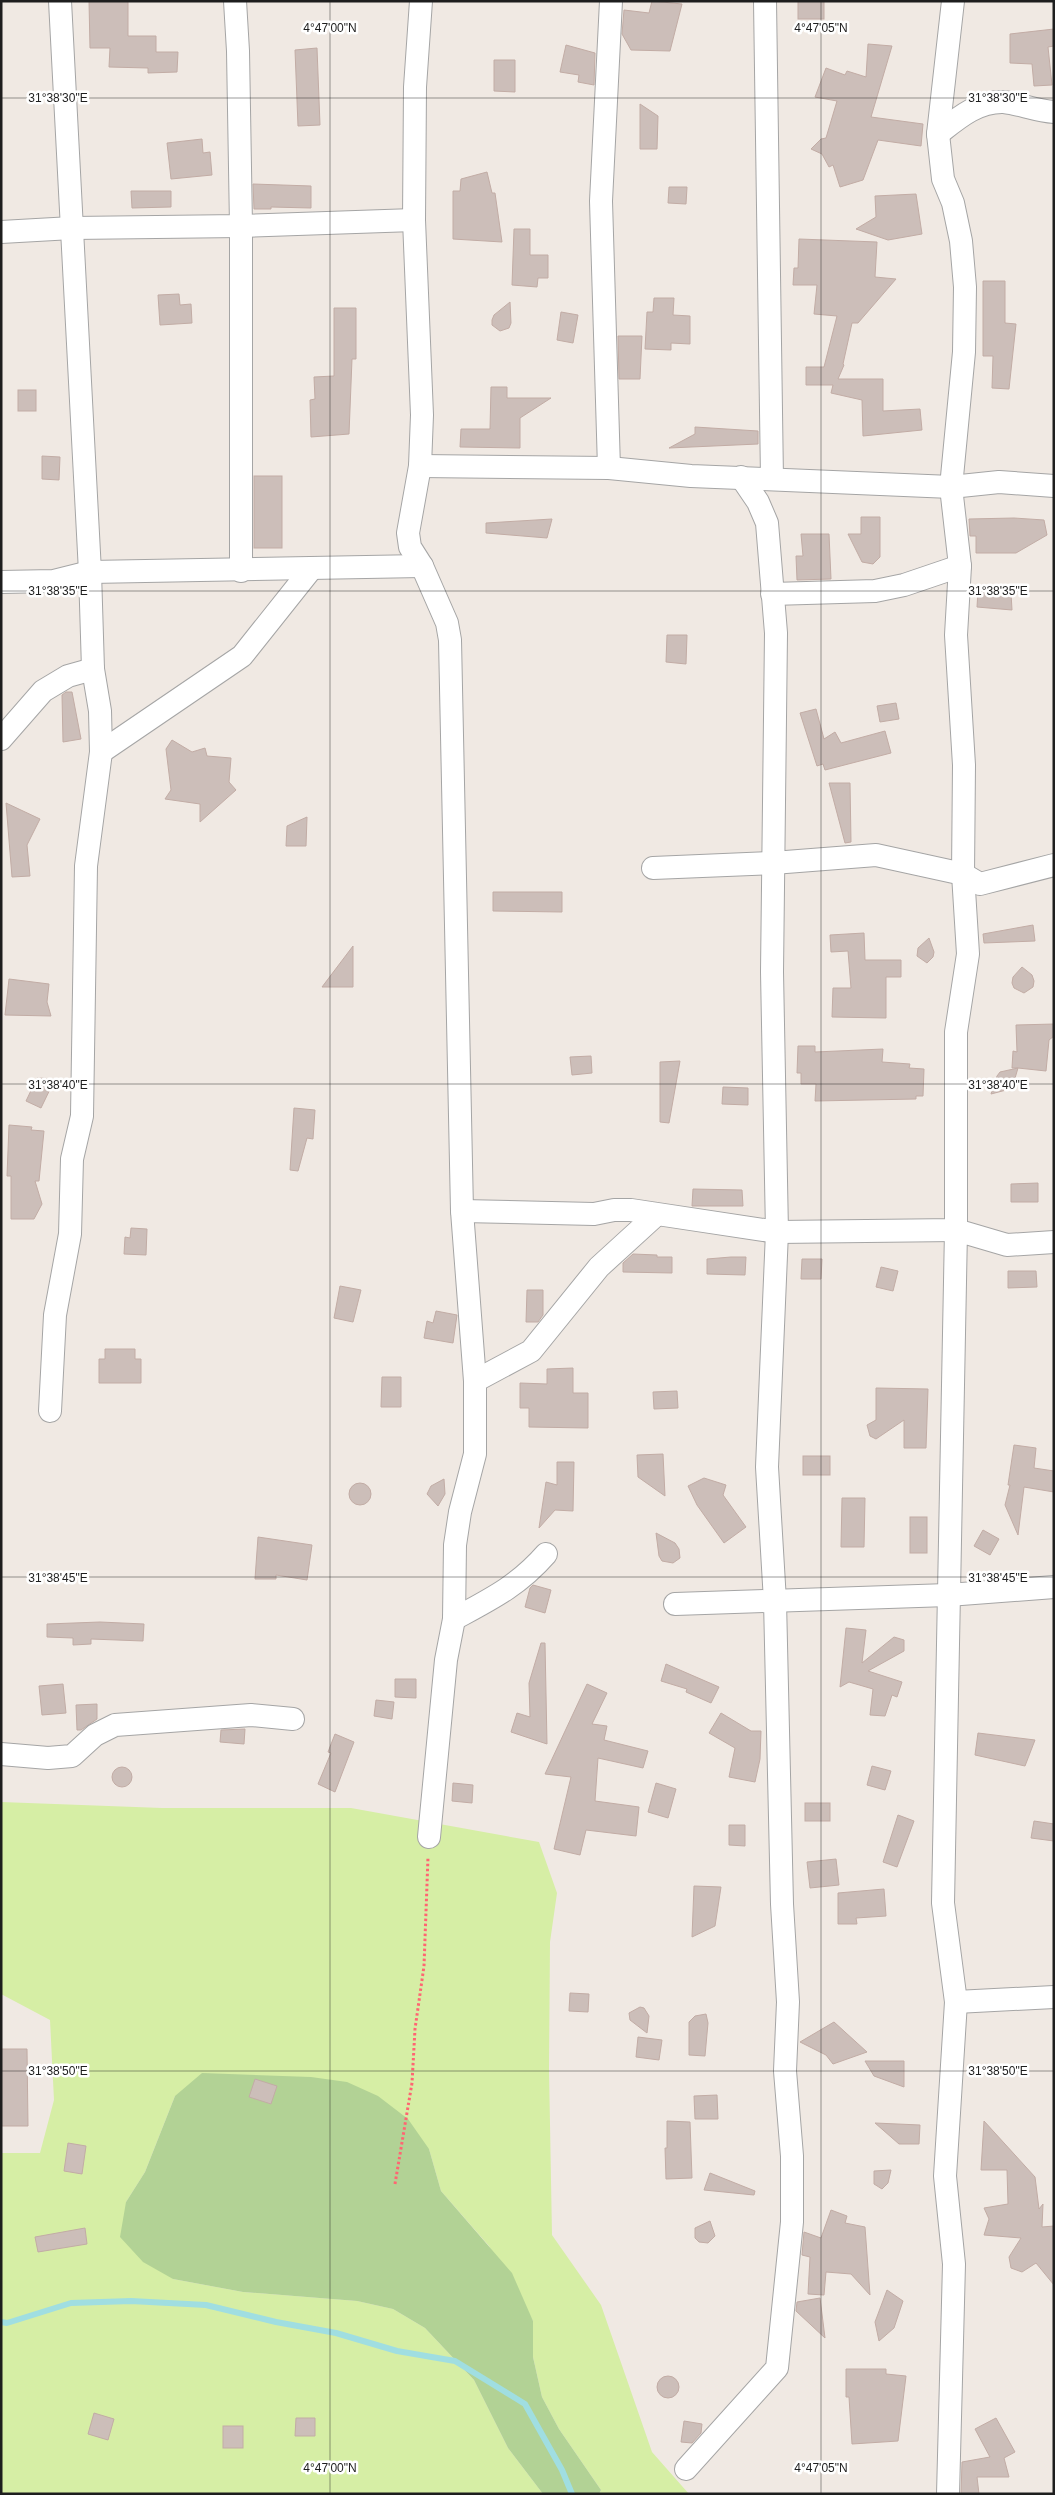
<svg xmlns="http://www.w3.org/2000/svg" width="1055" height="2495" font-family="Helvetica,sans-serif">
	<rect width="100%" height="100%" fill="#f0e9e3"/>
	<path fill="#d6eea5" d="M 1,1802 L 162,1808 L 351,1808 L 539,1842 L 557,1893 L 550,1942 L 549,2069 L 552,2235 L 601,2305 L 652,2452 L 689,2494 L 599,2494 L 601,2490 L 559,2429 L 542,2397 L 533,2357 L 533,2321 L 489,2246 L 441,2191 L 429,2149 L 175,2096 L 145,2172 L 126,2202 L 173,2279 L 243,2292 L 357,2301 L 393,2309 L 425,2328 L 474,2380 L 508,2448 L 543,2494 L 1,2494 L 1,2153 L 40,2153 L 54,2100 L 50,2020 L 1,1994 Z"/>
	<path fill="#b2d295" d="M 202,2073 L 311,2077 L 347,2082 L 378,2096 L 408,2119 L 429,2149 L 441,2191 L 512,2273 L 533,2321 L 533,2357 L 542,2397 L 559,2429 L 601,2490 L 599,2494 L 543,2494 L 508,2448 L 474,2380 L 425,2328 L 393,2309 L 357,2301 L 243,2292 L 173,2279 L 143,2262 L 120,2237 L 126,2202 L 145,2172 L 175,2096 Z"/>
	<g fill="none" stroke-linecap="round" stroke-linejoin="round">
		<path stroke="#a0dee1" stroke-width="6" d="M 1,2322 L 7,2323 L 71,2303 L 131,2301 L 206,2305 L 276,2322 L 336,2333 L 397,2351 L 455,2361 L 525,2404 L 562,2470 L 572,2494"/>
	</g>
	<g fill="#ccbeb9" stroke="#c2aca5">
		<path d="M 89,1 L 128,1 L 128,36 L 156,36 L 156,52 L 178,52 L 177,72 L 148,73 L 148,68 L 109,67 L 110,48 L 90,48 Z"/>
		<path d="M 652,1 L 682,4 L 670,51 L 631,50 L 622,34 L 624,10 L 649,13 Z"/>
		<rect x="798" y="1" width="26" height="18"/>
		<path d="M 1054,29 L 1054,46 L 1048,47 L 1052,85 L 1034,86 L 1032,64 L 1010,63 L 1010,34 Z"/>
		<path d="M 868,44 L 892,46 L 871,117 L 923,124 L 921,146 L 878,140 L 863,180 L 840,187 L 833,165 L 829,167 L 822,154 L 811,149 L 821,139 L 826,138 L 837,101 L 815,97 L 826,68 L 845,75 L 847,71 L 866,77 Z"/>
		<path d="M 566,45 L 595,53 L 594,85 L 578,82 L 579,75 L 560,72 Z"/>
		<path d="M 317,48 L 320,125 L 298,126 L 295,50 Z"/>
		<path d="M 494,60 L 515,60 L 515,92 L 494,91 Z"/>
		<path d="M 640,104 L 658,116 L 657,149 L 640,149 Z"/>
		<path d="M 202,139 L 203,153 L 210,152 L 212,175 L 171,179 L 167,143 Z"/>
		<path d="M 487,172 L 492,193 L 495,193 L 502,242 L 453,239 L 453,191 L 460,191 L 461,179 Z"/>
		<path d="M 253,184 L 311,186 L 311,208 L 271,207 L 271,209 L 254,209 Z"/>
		<path d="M 669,187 L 687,187 L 686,204 L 668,203 Z"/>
		<path d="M 131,191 L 171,191 L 171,207 L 132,208 Z"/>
		<path d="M 916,194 L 922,234 L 888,240 L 856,229 L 876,217 L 875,196 Z"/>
		<path d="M 514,229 L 530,229 L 530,255 L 548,255 L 548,278 L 538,278 L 537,287 L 512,285 Z"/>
		<path d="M 799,239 L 877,242 L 875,277 L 896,279 L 858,323 L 852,323 L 843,364 L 844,365 L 838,379 L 883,379 L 883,411 L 920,409 L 922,430 L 863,436 L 862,400 L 831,393 L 833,385 L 806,385 L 806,367 L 824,367 L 837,316 L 814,314 L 817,285 L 793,285 L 794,268 L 798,268 Z"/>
		<path d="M 983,281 L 1005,281 L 1005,323 L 1016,324 L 1009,389 L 992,388 L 993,356 L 983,356 Z"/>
		<path d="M 179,294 L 180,305 L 191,304 L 192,323 L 160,325 L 158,295 Z"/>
		<path d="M 654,298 L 674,298 L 673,315 L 690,316 L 690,344 L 671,343 L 671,350 L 645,349 L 647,312 L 653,312 Z"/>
		<path d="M 510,302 L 511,323 L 509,328 L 500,331 L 492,325 L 492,320 L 494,315 Z"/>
		<path d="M 334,308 L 356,308 L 356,359 L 352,359 L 349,434 L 311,437 L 310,400 L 315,399 L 314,377 L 334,376 Z"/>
		<path d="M 561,312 L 578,315 L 573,343 L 557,340 Z"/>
		<path d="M 618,336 L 642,336 L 640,379 L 619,379 Z"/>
		<path d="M 491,387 L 507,387 L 507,398 L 551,398 L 520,418 L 520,448 L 460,447 L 461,429 L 490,429 Z"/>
		<rect x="18" y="390" width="18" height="21"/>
		<path d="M 695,427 L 758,431 L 758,444 L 669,448 L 695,434 Z"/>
		<path d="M 42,456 L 60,457 L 59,480 L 42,479 Z"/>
		<rect x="254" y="476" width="28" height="72"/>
		<path d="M 861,517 L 880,517 L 880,557 L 873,564 L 862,562 L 848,534 L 861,534 Z"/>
		<path d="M 1014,518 L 1044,520 L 1047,535 L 1016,553 L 976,553 L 976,536 L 970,536 L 969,519 Z"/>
		<path d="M 552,519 L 547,538 L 486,533 L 486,523 Z"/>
		<path d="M 801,534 L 829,534 L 831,579 L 797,580 L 796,556 L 803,556 Z"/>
		<path d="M 978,591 L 1011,593 L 1012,610 L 977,607 Z"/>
		<path d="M 667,635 L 687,635 L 686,664 L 666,662 Z"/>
		<path d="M 66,692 L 72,692 L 81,739 L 63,742 L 62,695 Z"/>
		<path d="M 896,703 L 899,719 L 880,722 L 877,706 Z"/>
		<path d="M 816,709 L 824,739 L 835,732 L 841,743 L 885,731 L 891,753 L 825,770 L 823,764 L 817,766 L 800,713 Z"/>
		<path d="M 172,740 L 192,752 L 205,748 L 207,756 L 231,758 L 229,782 L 236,790 L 200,822 L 200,804 L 165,799 L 171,790 L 166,749 Z"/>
		<path d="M 829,783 L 850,783 L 851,842 L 845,843 Z"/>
		<path d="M 6,803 L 40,819 L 27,845 L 30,876 L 12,877 Z"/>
		<path d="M 307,817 L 306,846 L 286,846 L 287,826 Z"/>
		<path d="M 493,892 L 562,892 L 562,912 L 493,911 Z"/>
		<path d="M 1033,925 L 1035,941 L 984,943 L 983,934 Z"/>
		<path d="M 864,933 L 865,960 L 901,960 L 901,977 L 886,977 L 886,1018 L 832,1017 L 833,988 L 851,988 L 848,951 L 831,952 L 830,935 Z"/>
		<path d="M 929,938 L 934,952 L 933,957 L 927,963 L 917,956 L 918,948 Z"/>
		<path d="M 353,946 L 353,987 L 322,987 Z"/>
		<path d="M 1022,967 L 1032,975 L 1034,981 L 1033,987 L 1024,993 L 1014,988 L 1012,983 L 1013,977 Z"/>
		<path d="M 9,979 L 49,984 L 47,1002 L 51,1016 L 5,1015 Z"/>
		<path d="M 1054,1024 L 1054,1036 L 1049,1040 L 1046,1071 L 1018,1068 L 1013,1085 L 1010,1089 L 991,1094 L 997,1076 L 1000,1072 L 1018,1068 L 1012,1068 L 1013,1051 L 1017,1052 L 1016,1025 Z"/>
		<path d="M 798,1046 L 815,1046 L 815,1052 L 883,1049 L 882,1062 L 910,1064 L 909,1068 L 924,1069 L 923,1096 L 916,1096 L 916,1099 L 815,1101 L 816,1084 L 801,1084 L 801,1073 L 797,1073 Z"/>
		<path d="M 591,1056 L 592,1073 L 572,1075 L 570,1057 Z"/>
		<path d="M 680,1061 L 669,1123 L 660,1122 L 660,1062 Z"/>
		<path d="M 37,1078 L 55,1079 L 41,1108 L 26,1101 Z"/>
		<path d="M 723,1087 L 748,1088 L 748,1105 L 722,1104 Z"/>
		<path d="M 294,1108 L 315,1110 L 313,1139 L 307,1138 L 298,1171 L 290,1170 Z"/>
		<path d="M 9,1125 L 32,1127 L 31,1130 L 44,1131 L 39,1181 L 35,1181 L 42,1204 L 34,1219 L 11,1219 L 11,1176 L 7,1176 Z"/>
		<path d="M 1038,1183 L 1038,1202 L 1011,1202 L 1011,1184 Z"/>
		<path d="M 693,1189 L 742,1190 L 743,1206 L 692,1206 Z"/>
		<path d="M 131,1228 L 147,1229 L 146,1255 L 124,1254 L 125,1237 L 130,1238 Z"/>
		<path d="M 633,1254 L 657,1255 L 657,1257 L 672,1257 L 672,1273 L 623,1272 L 623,1263 Z"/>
		<path d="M 731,1257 L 746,1257 L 745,1275 L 707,1274 L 707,1259 Z"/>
		<path d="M 802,1259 L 822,1259 L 821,1279 L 801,1279 Z"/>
		<path d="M 881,1267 L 898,1271 L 893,1291 L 876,1287 Z"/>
		<path d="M 1008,1271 L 1036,1271 L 1037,1287 L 1008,1288 Z"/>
		<path d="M 340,1286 L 361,1290 L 353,1322 L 334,1318 Z"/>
		<path d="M 527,1290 L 543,1290 L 543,1315 L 538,1322 L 526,1322 Z"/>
		<path d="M 436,1311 L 457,1315 L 453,1343 L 424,1338 L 427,1321 L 433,1323 Z"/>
		<path d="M 105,1349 L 135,1349 L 135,1359 L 141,1359 L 141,1383 L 99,1383 L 99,1359 L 105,1359 Z"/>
		<path d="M 573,1368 L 573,1393 L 588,1393 L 588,1428 L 529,1427 L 529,1408 L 520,1408 L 520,1383 L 547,1384 L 547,1369 Z"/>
		<path d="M 382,1377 L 401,1377 L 401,1407 L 381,1407 Z"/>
		<path d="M 876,1388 L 928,1389 L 926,1448 L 904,1448 L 904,1420 L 876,1439 L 870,1436 L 867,1425 L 876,1420 Z"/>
		<path d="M 677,1391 L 678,1408 L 654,1409 L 653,1392 Z"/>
		<path d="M 1014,1445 L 1036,1448 L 1034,1468 L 1054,1471 L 1054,1492 L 1024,1487 L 1018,1535 L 1005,1505 L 1010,1485 L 1008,1485 Z"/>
		<path d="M 663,1454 L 665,1496 L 638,1477 L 637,1455 Z"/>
		<rect x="803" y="1456" width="27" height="19"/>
		<path d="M 557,1462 L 574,1462 L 573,1511 L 555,1510 L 539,1528 L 546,1482 L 557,1485 Z"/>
		<path d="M 704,1478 L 726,1485 L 723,1495 L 746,1527 L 724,1543 L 697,1505 L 688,1486 Z"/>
		<path d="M 444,1479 L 445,1494 L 438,1506 L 427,1494 L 431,1486 Z"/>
		<circle cx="360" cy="1494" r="11"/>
		<path d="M 842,1498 L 865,1498 L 864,1547 L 841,1547 Z"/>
		<rect x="910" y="1517" width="17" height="36"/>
		<path d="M 983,1530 L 999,1539 L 990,1555 L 974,1546 Z"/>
		<path d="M 656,1533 L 675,1543 L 679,1549 L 680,1558 L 673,1563 L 662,1561 L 659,1556 Z"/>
		<path d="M 258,1537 L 312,1545 L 307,1580 L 276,1575 L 276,1579 L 255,1579 Z"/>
		<path d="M 533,1585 L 551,1590 L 545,1613 L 525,1607 L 530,1588 Z"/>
		<path d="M 100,1622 L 144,1624 L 143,1641 L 91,1639 L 91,1644 L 73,1645 L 73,1638 L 47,1637 L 47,1624 Z"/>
		<path d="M 846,1628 L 866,1630 L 862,1663 L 894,1637 L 904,1640 L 904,1651 L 868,1671 L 902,1682 L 897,1697 L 892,1695 L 885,1716 L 870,1715 L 873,1689 L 849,1682 L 840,1687 Z"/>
		<path d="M 541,1643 L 545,1643 L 547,1744 L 511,1732 L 517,1713 L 530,1717 L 529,1683 Z"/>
		<path d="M 666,1664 L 719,1687 L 711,1703 L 686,1692 L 687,1689 L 661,1681 Z"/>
		<path d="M 395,1679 L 416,1679 L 416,1698 L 395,1697 Z"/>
		<path d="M 63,1684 L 66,1713 L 42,1715 L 39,1686 Z"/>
		<path d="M 587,1684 L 607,1693 L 592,1724 L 607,1726 L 604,1740 L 648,1751 L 643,1768 L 598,1758 L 595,1801 L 639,1807 L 636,1836 L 586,1830 L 580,1855 L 554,1849 L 571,1777 L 545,1774 Z"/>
		<path d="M 376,1700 L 394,1702 L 392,1719 L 374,1716 Z"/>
		<path d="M 97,1704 L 97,1719 L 81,1730 L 77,1730 L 76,1705 Z"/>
		<path d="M 721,1713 L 751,1731 L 761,1731 L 760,1759 L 755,1782 L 729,1777 L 735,1748 L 709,1733 Z"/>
		<path d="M 245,1729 L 244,1744 L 220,1742 L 221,1730 Z"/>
		<path d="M 978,1733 L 1035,1740 L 1025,1766 L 975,1755 Z"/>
		<path d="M 335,1734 L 354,1742 L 335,1792 L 318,1784 L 331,1753 L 328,1752 Z"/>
		<path d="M 872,1766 L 891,1771 L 885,1790 L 867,1785 Z"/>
		<circle cx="122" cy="1777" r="10"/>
		<path d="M 453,1783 L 473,1785 L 472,1803 L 452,1801 Z"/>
		<path d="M 656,1783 L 676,1789 L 668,1818 L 648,1812 Z"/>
		<rect x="805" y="1803" width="25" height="18"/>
		<path d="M 898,1815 L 914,1821 L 897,1867 L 883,1862 Z"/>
		<path d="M 1034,1821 L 1054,1824 L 1054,1841 L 1031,1838 Z"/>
		<path d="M 729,1825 L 745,1825 L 745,1846 L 729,1845 Z"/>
		<path d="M 836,1859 L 839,1885 L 810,1888 L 807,1862 Z"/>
		<path d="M 694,1886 L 721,1887 L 715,1926 L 692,1937 Z"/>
		<path d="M 884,1889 L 886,1916 L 856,1918 L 857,1924 L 838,1924 L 838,1893 Z"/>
		<path d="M 570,1993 L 589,1994 L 588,2012 L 569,2011 Z"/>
		<path d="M 640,2007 L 644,2008 L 649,2016 L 647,2033 L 630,2020 L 629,2013 Z"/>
		<path d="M 706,2014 L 708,2023 L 705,2056 L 689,2055 L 689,2022 L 695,2016 Z"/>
		<path d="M 834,2022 L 867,2052 L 833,2064 L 826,2055 L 800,2042 Z"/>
		<path d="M 638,2037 L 662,2040 L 659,2060 L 636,2057 Z"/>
		<path d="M 1,2049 L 27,2049 L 28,2126 L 1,2126 Z"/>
		<path d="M 865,2061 L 904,2061 L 904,2087 L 874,2076 Z"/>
		<path d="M 255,2079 L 277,2086 L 271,2104 L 249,2097 Z"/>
		<path d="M 717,2095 L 718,2119 L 695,2119 L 694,2096 Z"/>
		<path d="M 667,2121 L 690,2122 L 692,2178 L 666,2179 L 665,2148 L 667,2148 Z"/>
		<path d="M 984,2121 L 1035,2177 L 1039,2209 L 1043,2204 L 1042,2227 L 1054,2226 L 1054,2285 L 1036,2263 L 1022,2272 L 1011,2268 L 1009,2257 L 1021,2238 L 984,2235 L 989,2219 L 984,2208 L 1008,2204 L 1007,2170 L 981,2170 Z"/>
		<path d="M 875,2123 L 920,2125 L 919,2144 L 899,2144 Z"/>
		<path d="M 68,2143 L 86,2146 L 82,2174 L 64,2171 Z"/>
		<path d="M 891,2170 L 888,2183 L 882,2189 L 874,2184 L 874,2171 Z"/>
		<path d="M 710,2173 L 755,2191 L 754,2195 L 704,2190 Z"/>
		<path d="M 831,2210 L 847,2216 L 845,2223 L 865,2227 L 870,2295 L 851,2274 L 826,2272 L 824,2295 L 808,2294 L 810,2257 L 802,2255 L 804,2232 L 821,2238 Z"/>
		<path d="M 710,2221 L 715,2236 L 708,2243 L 699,2242 L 695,2238 L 695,2228 Z"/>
		<path d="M 85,2228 L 87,2244 L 38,2252 L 35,2237 Z"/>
		<path d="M 887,2290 L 903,2301 L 894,2328 L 879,2341 L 875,2322 Z"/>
		<path d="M 820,2298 L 825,2338 L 796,2311 L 797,2302 Z"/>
		<path d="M 846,2369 L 886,2369 L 886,2374 L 906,2376 L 898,2441 L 852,2444 L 849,2397 L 846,2397 Z"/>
		<circle cx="668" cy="2387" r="11"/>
		<path d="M 94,2413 L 114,2419 L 108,2440 L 88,2434 Z"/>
		<path d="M 296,2418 L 315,2418 L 315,2436 L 295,2436 Z"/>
		<path d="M 996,2418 L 1015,2452 L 1004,2458 L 1009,2477 L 977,2477 L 979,2494 L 961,2494 L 962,2462 L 990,2457 L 975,2429 Z"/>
		<path d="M 684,2421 L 702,2424 L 701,2433 L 692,2443 L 681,2442 Z"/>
		<rect x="223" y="2426" width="20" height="22"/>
	</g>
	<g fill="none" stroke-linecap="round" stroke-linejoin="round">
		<defs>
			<g id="minor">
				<path d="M 235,1 L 238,51 L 241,226 L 241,571"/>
				<path d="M 421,1 L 415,87 L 414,220 L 422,415 L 420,466 L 408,533 L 410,547 L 422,566 L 447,623 L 450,640 L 462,1211 L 475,1381 L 475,1454 L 460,1512 L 455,1545 L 454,1619 L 446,1660 L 429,1837"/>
				<path d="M 765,1 L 772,479"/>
				<path d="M 938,134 C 957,119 977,101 1004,102 C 1020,104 1037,111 1054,112"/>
				<path d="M 1,232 L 72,228 L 241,226 L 414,220"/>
				<path d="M 420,466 L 609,468 L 691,476 L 951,487 L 999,482 L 1054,486"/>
				<path d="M 609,468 L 601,201 L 611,1"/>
				<path d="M 1,582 L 54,581 L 90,572 L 422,566"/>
				<path d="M 772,594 L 875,591 L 904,585 L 960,566"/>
				<path d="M 1,739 L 43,691 L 68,676 L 93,669"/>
				<path d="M 101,752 L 242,656 L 312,568"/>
				<path d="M 653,868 L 773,863 L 876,855 L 963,874 L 980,884 L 1054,865"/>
				<path d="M 462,1211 L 594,1214 L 614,1210 L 631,1210 L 777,1232 L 956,1230 L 956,1032 L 968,954 L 963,874 L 964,765 L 956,635 L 960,566 L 951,487 L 964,352 L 965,287 L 961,241 L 953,203 L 943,179 L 938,134 L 953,1"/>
				<path d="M 475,1381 L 531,1351 L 599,1267 L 656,1215"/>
				<path d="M 50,1411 L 55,1315 L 70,1234 L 72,1159 L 82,1116 L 86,866 L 101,752 L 100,711 L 93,669 L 90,572 L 60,1"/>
				<path d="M 675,1604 L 948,1595 L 1054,1587"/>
				<path d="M 454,1619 C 491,1599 518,1586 546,1554"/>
				<path d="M 1,1754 L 48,1758 L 72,1756 L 95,1735 L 115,1725 L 251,1715 L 293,1719"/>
				<path d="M 956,2002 L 1054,1997"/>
				<path d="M 686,2469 L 777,2368 L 792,2222 L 792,2156 L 785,2071 L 788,2002 L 782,1904 L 775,1601 L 767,1467 L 777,1232 L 772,972 L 776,633 L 767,523 L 758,502 L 741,477"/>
				<path d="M 948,2494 L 954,2264 L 945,2176 L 956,2002 L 943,1903 L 956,1230 L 1007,1245 L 1054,1242"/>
			</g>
		</defs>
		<use href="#minor" stroke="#a5a5a5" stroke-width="24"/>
		<path stroke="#ff6572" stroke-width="3" stroke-dasharray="2.5 2.5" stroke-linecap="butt" d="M 395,2184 L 412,2083 L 415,2029 L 424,1966 L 428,1857"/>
		<use href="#minor" stroke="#fff" stroke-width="22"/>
	</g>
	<path fill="none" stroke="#1e1e1e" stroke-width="1" stroke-opacity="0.45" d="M 330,1 L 330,2494M 821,1 L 821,2494M 1,98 L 1054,98M 1,591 L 1054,591M 1,1084 L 1054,1084M 1,1577 L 1054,1577M 1,2071 L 1054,2071"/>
	<g font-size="12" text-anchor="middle" fill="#1e1e1e" stroke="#fff" stroke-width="5" stroke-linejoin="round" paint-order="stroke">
		<text x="330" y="32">4°47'00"N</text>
		<text x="821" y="32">4°47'05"N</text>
		<text x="998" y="102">31°38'30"E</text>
		<text x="58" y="102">31°38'30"E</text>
		<text x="998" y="595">31°38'35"E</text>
		<text x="58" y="595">31°38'35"E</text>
		<text x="58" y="1089">31°38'40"E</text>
		<text x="998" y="1089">31°38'40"E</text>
		<text x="58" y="1582">31°38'45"E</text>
		<text x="998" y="1582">31°38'45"E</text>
		<text x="58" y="2075">31°38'50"E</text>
		<text x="998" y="2075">31°38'50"E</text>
		<text x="330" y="2472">4°47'00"N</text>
		<text x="821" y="2472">4°47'05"N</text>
	</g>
	<rect width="1055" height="2495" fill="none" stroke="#1e1e1e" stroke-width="5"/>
</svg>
